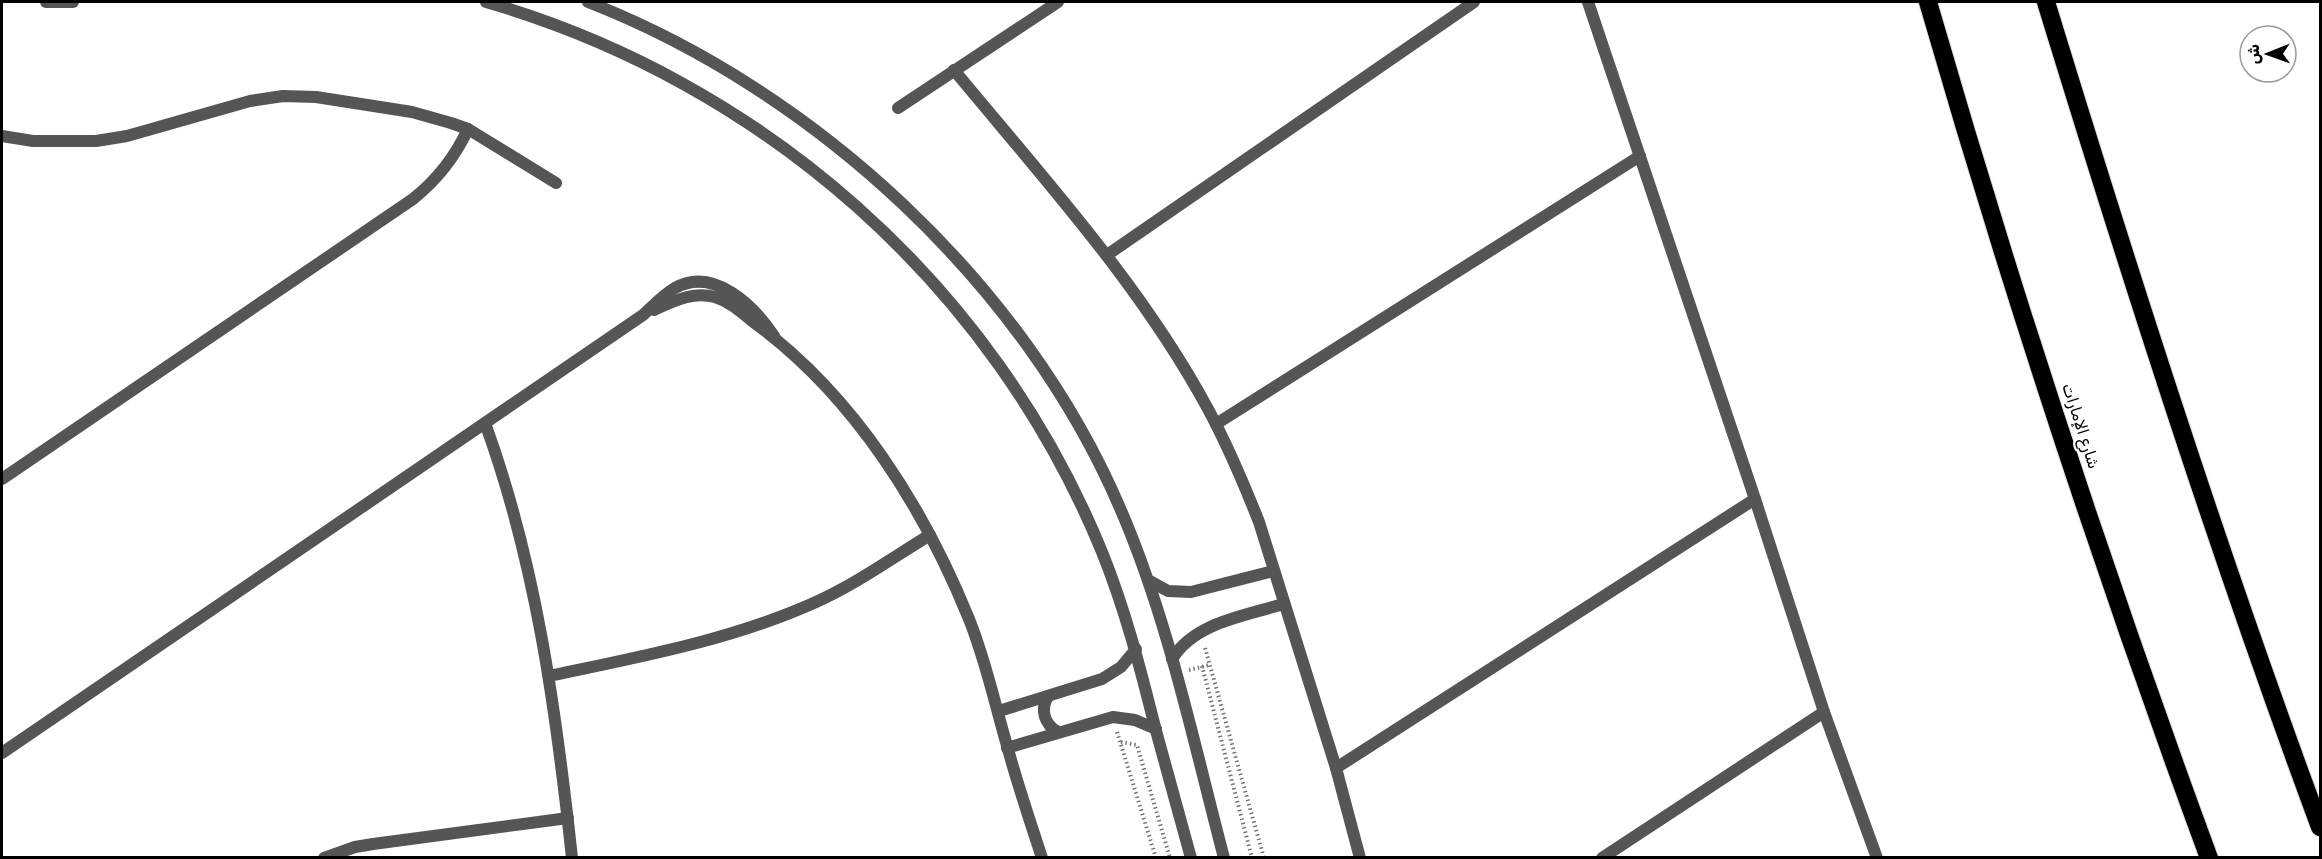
<svg xmlns="http://www.w3.org/2000/svg" width="2322" height="859" font-family="Rubik,Cairo,sans-serif">
	<rect width="100%" height="100%" fill="#fff"/>
	<g fill="none" stroke-linecap="round" stroke-linejoin="round">
		<defs>
			<g id="highway">
				<path d="M 1928,2 C 2011,290 2105,576 2209,858"/>
				<path d="M 2046,2 C 2131,279 2219,555 2320,827"/>
			</g>
		</defs>
		<use href="#highway" stroke="#dbdbdb" stroke-width="20"/>
		<g stroke="#777" stroke-width="4" stroke-dasharray="1.5 3" stroke-linecap="butt">
			<path d="M 1205,648 L 1264,858"/>
			<path d="M 1202,666 L 1252,858"/>
			<path d="M 1189,670 L 1209,665"/>
			<path d="M 1117,732 L 1156,858"/>
			<path d="M 1121,742 L 1137,745 L 1170,858"/>
		</g>
		<g stroke="#555" stroke-width="12">
			<path d="M 46,2 L 73,2"/>
			<path d="M 486,2 C 763,82 993,285 1102,552 C 1125,609 1140,667 1155,727 C 1167,770 1179,814 1191,858"/>
			<path d="M 588,2 C 814,90 1024,284 1120,508 C 1168,619 1193,740 1224,858"/>
			<path d="M 1588,2 L 1755,499 L 1824,712 L 1877,858"/>
			<path d="M 954,70 C 1044,179 1141,285 1208,409 C 1228,446 1244,484 1259,522 L 1336,768 L 1360,858"/>
			<path d="M 898,108 L 1058,2"/>
			<path d="M 2,136 L 33,141 L 96,141 L 127,136 L 250,101 L 283,96 L 316,97 L 412,112 L 451,123 L 468,129 L 556,183"/>
			<path d="M 1107,255 L 1474,2"/>
			<path d="M 654,310 C 674,301 693,291 715,297 C 731,302 743,314 756,324 C 854,396 924,508 969,619 C 986,661 995,705 1008,749 C 1018,786 1030,821 1042,858"/>
			<path d="M 485,423 C 536,563 556,710 572,858"/>
			<path d="M 1216,424 L 1640,156"/>
			<path d="M 2,479 L 413,199 C 438,179 455,157 468,129"/>
			<path d="M 1148,580 L 1168,591 L 1191,592 L 1273,571"/>
			<path d="M 1172,659 C 1195,622 1245,616 1283,604"/>
			<path d="M 549,676 C 639,657 732,640 816,602 C 856,584 892,558 930,535"/>
			<path d="M 1048,696 C 1040,710 1044,724 1058,732"/>
			<path d="M 999,711 L 1102,679 L 1121,667 L 1136,649"/>
			<path d="M 1007,748 L 1113,717 L 1135,720 L 1156,729"/>
			<path d="M 2,753 L 643,315 C 653,306 663,295 675,288 C 714,266 754,306 774,336"/>
			<path d="M 1336,768 L 1755,499"/>
			<path d="M 324,858 L 355,847 L 373,844 L 568,818"/>
			<path d="M 1602,858 L 1824,712"/>
		</g>
		<use href="#highway" stroke="#000" stroke-width="18"/>
	</g>
	<g text-anchor="middle" dominant-baseline="central" stroke-width="4.5" stroke-linejoin="round" paint-order="stroke">
		<g font-size="16" fill="#000" stroke="#fff">
			<text transform="translate(2081 426) rotate(72)">شارع الإمارات</text>
		</g>
	</g>
	<rect width="2322" height="859" fill="none" stroke="#000000" stroke-width="6"/>
	<g transform="translate(2268 54) rotate(269)"><circle r="28" fill="#ffffff" stroke="#999999" stroke-width="1.5"/>
	<path d="M0-4.5L10 22L0 15L-10 22Z" fill="#000000"/>
	<text y="-9" font-size="16" font-weight="bold" text-anchor="middle" fill="#000000">ش</text>
	</g>
</svg>
